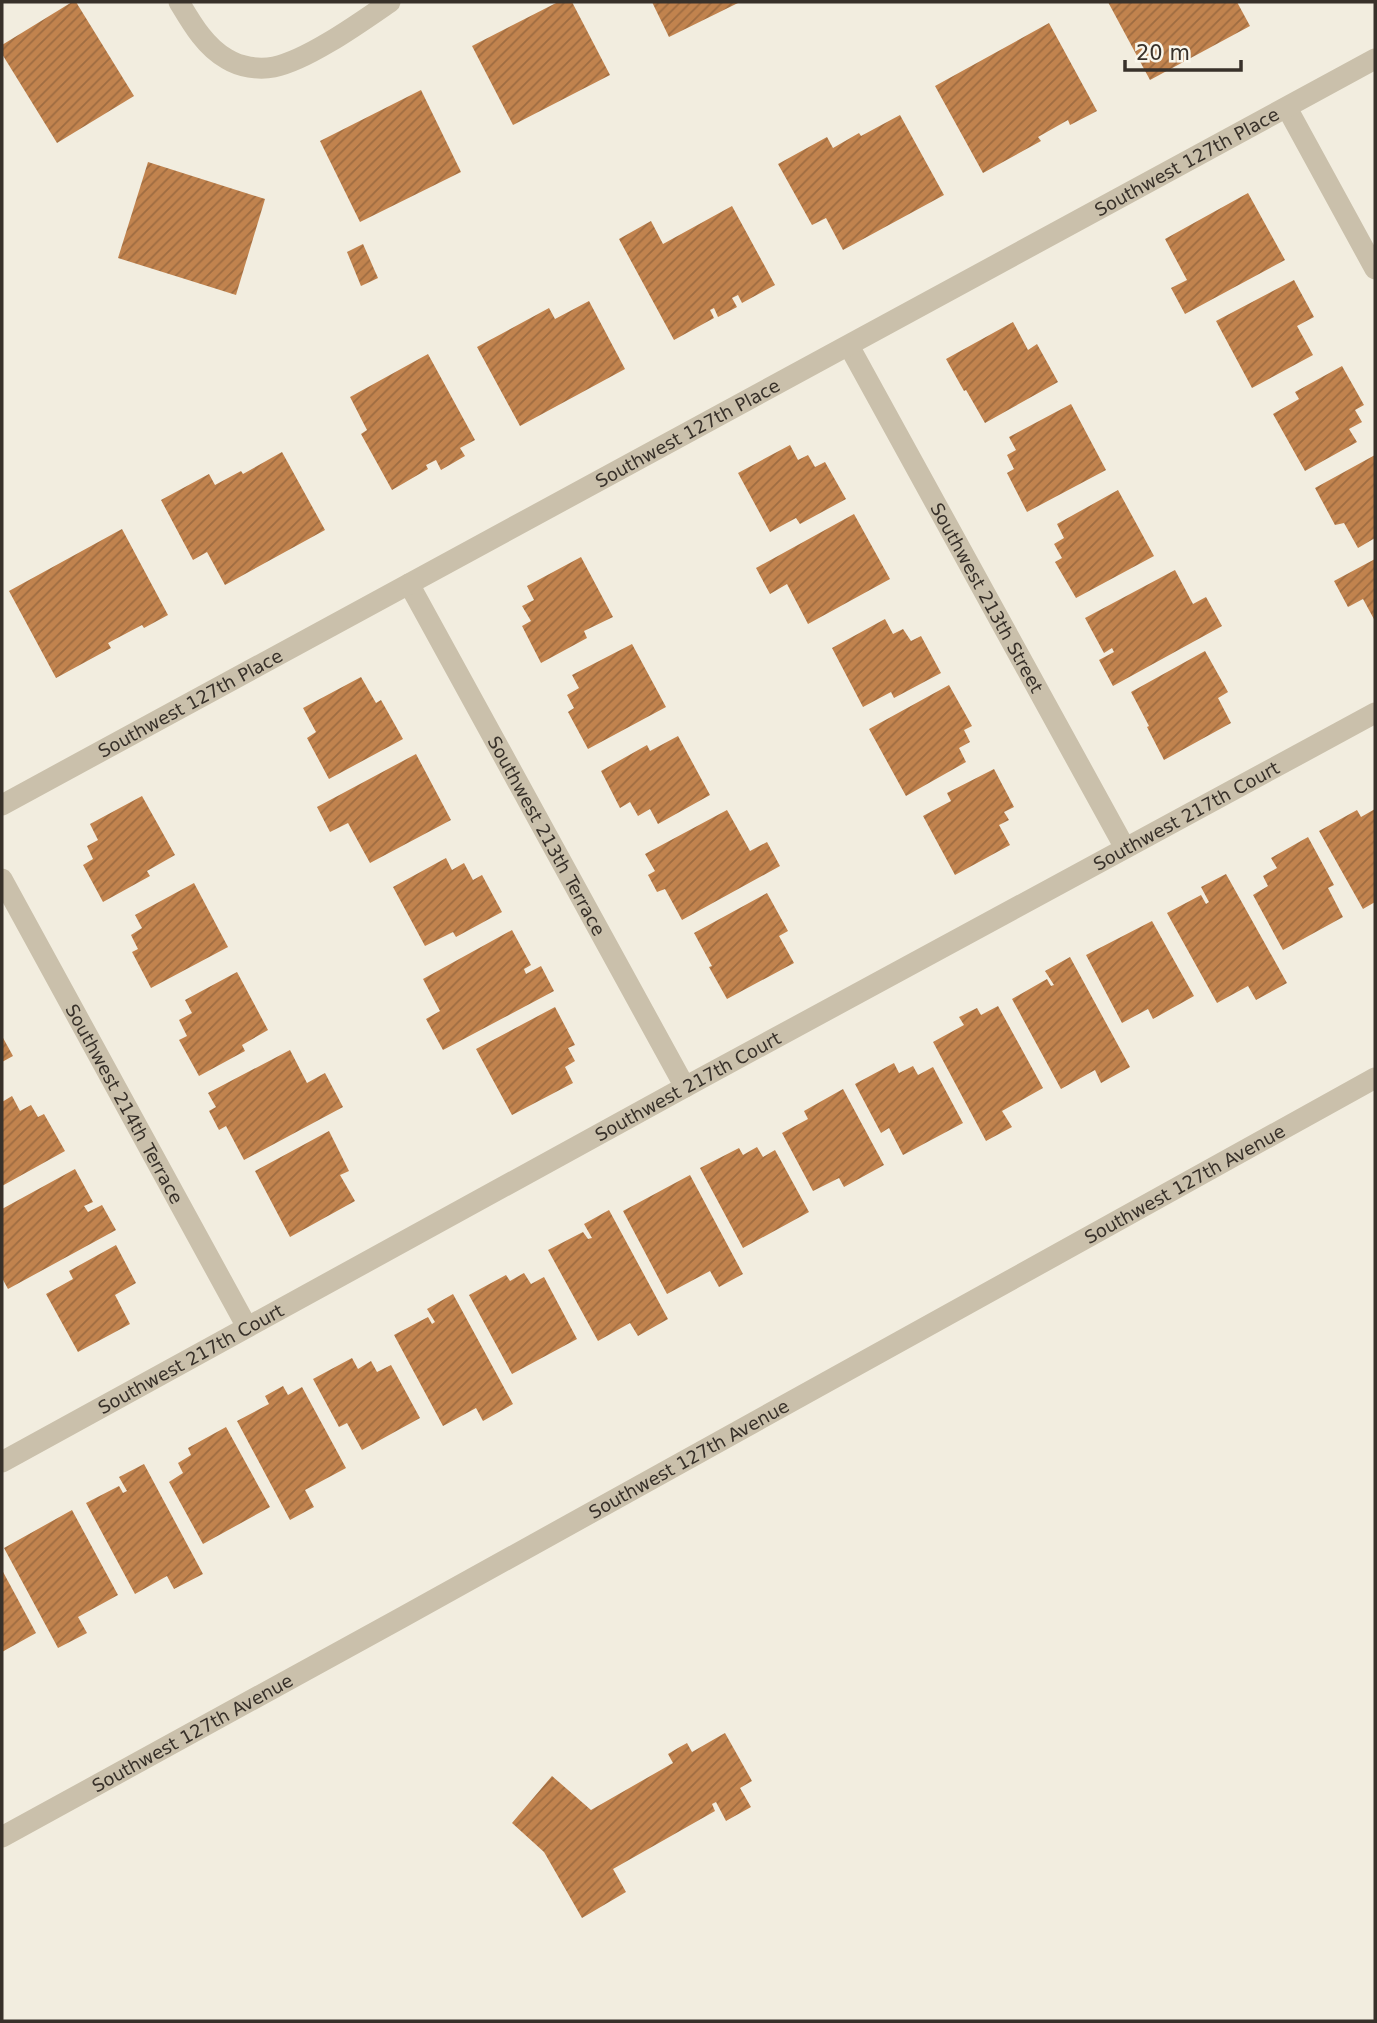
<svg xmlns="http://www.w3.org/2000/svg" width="1377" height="2023" font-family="'DejaVu Sans',sans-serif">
	<defs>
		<pattern id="building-hatch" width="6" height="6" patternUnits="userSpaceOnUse" patternTransform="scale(1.75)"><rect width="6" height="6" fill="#c1834e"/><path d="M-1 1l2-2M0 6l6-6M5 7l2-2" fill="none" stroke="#9e6c41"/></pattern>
	</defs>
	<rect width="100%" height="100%" fill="#f2eddf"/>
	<g fill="url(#building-hatch)">
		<path d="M 72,2 L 76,2 L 134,96 L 57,143 L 2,54 L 2,45 Z"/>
		<path d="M 558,2 L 572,2 L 610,75 L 513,125 L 472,46 Z"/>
		<path d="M 652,2 L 740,2 L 669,37 Z"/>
		<path d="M 1108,2 L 1237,2 L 1250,26 L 1150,80 Z"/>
		<path d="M 1049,23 L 1097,111 L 1070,125 L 1068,120 L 1038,137 L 1041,141 L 983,173 L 935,86 Z"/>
		<path d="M 421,90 L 461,172 L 360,222 L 320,141 Z"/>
		<path d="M 900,115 L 944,195 L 843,250 L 826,218 L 812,225 L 778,164 L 827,137 L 833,148 L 859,133 L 861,136 Z"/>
		<path d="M 148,162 L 265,199 L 236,295 L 118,258 Z"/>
		<path d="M 1248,193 L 1285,260 L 1185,314 L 1171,288 L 1187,280 L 1165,239 Z"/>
		<path d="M 732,206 L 775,285 L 742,303 L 738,295 L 732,298 L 737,307 L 718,317 L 714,308 L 710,310 L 714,318 L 674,340 L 619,239 L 651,221 L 663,244 Z"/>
		<path d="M 363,244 L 378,278 L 361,286 L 347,252 Z"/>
		<path d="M 1294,280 L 1314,317 L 1297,326 L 1313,355 L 1252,388 L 1216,321 Z"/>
		<path d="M 589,301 L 625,369 L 520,426 L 477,347 L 549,308 L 555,319 Z"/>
		<path d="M 1013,322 L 1028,350 L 1037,344 L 1058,382 L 985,423 L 966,390 L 964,391 L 946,359 Z"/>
		<path d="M 428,354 L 475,440 L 460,448 L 465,456 L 441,470 L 436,460 L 426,465 L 428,469 L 392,490 L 361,434 L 367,430 L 350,397 Z"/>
		<path d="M 1342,366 L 1364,405 L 1355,410 L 1362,422 L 1349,429 L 1357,442 L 1305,471 L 1273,414 L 1299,399 L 1295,392 Z"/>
		<path d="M 1071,404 L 1106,470 L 1027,512 L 1007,473 L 1014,469 L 1007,455 L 1016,450 L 1009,437 Z"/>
		<path d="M 790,445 L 798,460 L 808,455 L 815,467 L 825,462 L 846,499 L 800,524 L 796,518 L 770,532 L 738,473 Z"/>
		<path d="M 282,452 L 325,530 L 225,585 L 207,552 L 193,560 L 161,500 L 209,474 L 215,485 L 241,471 L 243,474 Z"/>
		<path d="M 1375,455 L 1375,538 L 1358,548 L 1344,523 L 1335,525 L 1315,488 Z"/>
		<path d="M 1118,490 L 1154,556 L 1076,598 L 1055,562 L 1062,558 L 1054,544 L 1064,538 L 1057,524 Z"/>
		<path d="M 854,514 L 890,579 L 808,624 L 787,584 L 770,594 L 756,568 Z"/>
		<path d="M 122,529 L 168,615 L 144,628 L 142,625 L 108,643 L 111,648 L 56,678 L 9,591 Z"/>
		<path d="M 581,557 L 613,617 L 584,631 L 587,638 L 541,663 L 522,626 L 531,621 L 522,606 L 534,600 L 527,586 Z"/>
		<path d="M 1375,559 L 1375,621 L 1363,599 L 1348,607 L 1334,581 Z"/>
		<path d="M 1175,570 L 1193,604 L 1206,597 L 1222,626 L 1113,686 L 1099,660 L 1114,652 L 1112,648 L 1104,653 L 1085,618 Z"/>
		<path d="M 885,619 L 893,634 L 903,629 L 911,641 L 921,636 L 941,673 L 894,698 L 891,692 L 863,707 L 832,648 Z"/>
		<path d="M 632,644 L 666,707 L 588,749 L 568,712 L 574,708 L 567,695 L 579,688 L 572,675 Z"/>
		<path d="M 1205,651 L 1228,692 L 1218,698 L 1231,723 L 1164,760 L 1147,727 L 1149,726 L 1131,692 Z"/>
		<path d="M 361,677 L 376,703 L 381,700 L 403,739 L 329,779 L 307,738 L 316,732 L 303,708 Z"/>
		<path d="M 949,685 L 972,726 L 964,730 L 970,742 L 959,748 L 966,762 L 906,796 L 869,729 Z"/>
		<path d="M 678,736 L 710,795 L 658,824 L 650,809 L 638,816 L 630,802 L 620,808 L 601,771 L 647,745 L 650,751 Z"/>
		<path d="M 416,754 L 451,820 L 370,863 L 348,823 L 330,832 L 317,807 Z"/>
		<path d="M 994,769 L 1014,807 L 1004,812 L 1009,820 L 999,825 L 1010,845 L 955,875 L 923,816 L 951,801 L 947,793 Z"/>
		<path d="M 142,796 L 175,855 L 147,871 L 150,876 L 103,902 L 83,865 L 93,859 L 87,846 L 98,840 L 90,824 Z"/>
		<path d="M 1375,809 L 1375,902 L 1363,909 L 1319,831 L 1357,810 L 1361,817 Z"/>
		<path d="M 727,810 L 750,851 L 767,842 L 780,866 L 682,920 L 665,889 L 657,892 L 648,875 L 655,871 L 645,854 Z"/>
		<path d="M 1308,837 L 1334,885 L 1328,888 L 1343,917 L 1283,950 L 1253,895 L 1268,886 L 1263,876 L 1277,868 L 1271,858 Z"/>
		<path d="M 446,858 L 452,870 L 464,863 L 473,880 L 482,875 L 502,912 L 456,937 L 453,932 L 425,946 L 393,887 Z"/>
		<path d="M 1226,874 L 1287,983 L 1256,1000 L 1248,986 L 1217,1003 L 1167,913 L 1201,895 L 1206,904 L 1209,902 L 1201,887 Z"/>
		<path d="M 194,883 L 228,947 L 151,988 L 132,952 L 138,949 L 131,935 L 142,928 L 135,915 Z"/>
		<path d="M 767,893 L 788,931 L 779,936 L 794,963 L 727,999 L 709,967 L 712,966 L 694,933 Z"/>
		<path d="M 1152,921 L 1194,996 L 1153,1019 L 1148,1009 L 1122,1023 L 1086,955 Z"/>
		<path d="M 512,930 L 531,965 L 524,969 L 526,974 L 541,966 L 554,991 L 443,1050 L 426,1019 L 440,1011 L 423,979 Z"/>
		<path d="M 1070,957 L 1130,1067 L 1101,1083 L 1095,1070 L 1061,1089 L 1012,999 L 1047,979 L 1051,986 L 1054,985 L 1045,971 Z"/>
		<path d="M 237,972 L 268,1030 L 242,1045 L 245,1051 L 199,1076 L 179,1040 L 187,1036 L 179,1020 L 192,1013 L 185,1000 Z"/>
		<path d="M 998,1006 L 1043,1088 L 1002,1111 L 1012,1127 L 986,1141 L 933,1042 L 964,1025 L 959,1017 L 977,1008 L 981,1015 Z"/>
		<path d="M 555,1007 L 575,1045 L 568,1048 L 575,1061 L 565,1067 L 573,1083 L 512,1115 L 476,1049 Z"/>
		<path d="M 2,1036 L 13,1056 L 2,1062 Z"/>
		<path d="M 290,1050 L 307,1083 L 325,1073 L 343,1107 L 244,1160 L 226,1126 L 219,1130 L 209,1111 L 216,1107 L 208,1093 Z"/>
		<path d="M 894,1063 L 899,1073 L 913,1066 L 918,1075 L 933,1067 L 963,1123 L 903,1155 L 889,1128 L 881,1133 L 855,1084 Z"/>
		<path d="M 843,1089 L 884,1165 L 844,1187 L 839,1178 L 813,1191 L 782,1133 L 808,1119 L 804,1111 Z"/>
		<path d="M 12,1096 L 20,1111 L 31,1105 L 38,1117 L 44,1114 L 65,1151 L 2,1186 L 2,1102 Z"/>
		<path d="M 329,1131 L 349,1171 L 340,1175 L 355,1201 L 290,1237 L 255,1171 Z"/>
		<path d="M 757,1147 L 763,1157 L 775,1150 L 809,1212 L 743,1248 L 700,1168 L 739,1148 L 743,1155 Z"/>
		<path d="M 75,1169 L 93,1202 L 84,1206 L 88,1212 L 102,1205 L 116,1230 L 8,1289 L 2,1278 L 2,1209 Z"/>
		<path d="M 690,1175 L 743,1274 L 719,1287 L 710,1271 L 667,1294 L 623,1211 Z"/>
		<path d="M 609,1210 L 668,1319 L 638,1336 L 630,1323 L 598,1341 L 548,1250 L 583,1232 L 588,1239 L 592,1238 L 584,1224 Z"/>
		<path d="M 116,1245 L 136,1283 L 115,1295 L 130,1324 L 78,1352 L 46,1294 L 73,1279 L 69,1271 Z"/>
		<path d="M 524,1273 L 531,1284 L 544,1277 L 577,1339 L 512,1374 L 469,1295 L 506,1275 L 510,1281 Z"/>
		<path d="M 453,1294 L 513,1404 L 483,1421 L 476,1408 L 443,1426 L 394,1335 L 428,1317 L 432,1324 L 435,1322 L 427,1309 Z"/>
		<path d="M 352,1358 L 358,1369 L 371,1361 L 377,1372 L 391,1365 L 420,1418 L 362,1450 L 347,1423 L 339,1427 L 313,1379 Z"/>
		<path d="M 283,1386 L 288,1395 L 302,1387 L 346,1468 L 305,1490 L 314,1507 L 290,1520 L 237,1421 L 269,1404 L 265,1396 Z"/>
		<path d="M 226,1427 L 270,1507 L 203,1544 L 169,1482 L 183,1473 L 178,1463 L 191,1455 L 188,1448 Z"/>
		<path d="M 144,1464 L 203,1574 L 174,1589 L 167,1576 L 135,1594 L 86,1503 L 119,1486 L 123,1493 L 127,1491 L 119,1477 Z"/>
		<path d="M 72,1510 L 118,1595 L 78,1617 L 87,1633 L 58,1648 L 4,1548 Z"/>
		<path d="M 2,1570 L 36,1633 L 2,1652 Z"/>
		<path d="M 725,1733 L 752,1781 L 740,1788 L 751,1807 L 726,1821 L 716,1802 L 712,1804 L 715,1811 L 613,1869 L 626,1892 L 582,1918 L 544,1852 L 512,1823 L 552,1776 L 591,1810 L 673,1763 L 668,1754 L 678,1748 L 687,1743 L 692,1752 Z"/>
	</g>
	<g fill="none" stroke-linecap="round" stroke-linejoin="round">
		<g stroke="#cac0ab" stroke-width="21">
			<path d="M 179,2 C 191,22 205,47 227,59 C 240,67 258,70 274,67 C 308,60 361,22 390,2"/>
			<path d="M 1287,108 L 1375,269"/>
			<path id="s1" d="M 849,346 L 1125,848"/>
			<path id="s2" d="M 409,584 L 685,1087"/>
			<path id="s3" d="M 2,805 L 1375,59"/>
			<path id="s4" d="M 2,879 L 247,1327"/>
			<path id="s5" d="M 2,1462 L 685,1087 L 1375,713"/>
			<path id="s6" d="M 2,1837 L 401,1618 L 1375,1078"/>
		</g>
	</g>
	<g text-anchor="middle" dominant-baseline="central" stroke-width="5" stroke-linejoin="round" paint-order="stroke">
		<g font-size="18" fill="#38312a" stroke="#f9f6eb">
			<text stroke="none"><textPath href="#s3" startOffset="1348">Southwest 127th Place</textPath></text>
			<text stroke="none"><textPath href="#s3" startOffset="780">Southwest 127th Place</textPath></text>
			<text stroke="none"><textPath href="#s1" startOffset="287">Southwest 213th Street</textPath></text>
			<text stroke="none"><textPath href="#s3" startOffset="214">Southwest 127th Place</textPath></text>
			<text stroke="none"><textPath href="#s5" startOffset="1349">Southwest 217th Court</textPath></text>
			<text stroke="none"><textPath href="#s2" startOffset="287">Southwest 213th Terrace</textPath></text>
			<text stroke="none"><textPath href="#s5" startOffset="782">Southwest 217th Court</textPath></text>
			<text stroke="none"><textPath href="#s4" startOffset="256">Southwest 214th Terrace</textPath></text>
			<text stroke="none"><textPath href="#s6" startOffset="1351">Southwest 127th Avenue</textPath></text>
			<text stroke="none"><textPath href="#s5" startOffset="215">Southwest 217th Court</textPath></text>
			<text stroke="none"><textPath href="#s6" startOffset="784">Southwest 127th Avenue</textPath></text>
			<text stroke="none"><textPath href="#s6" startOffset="217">Southwest 127th Avenue</textPath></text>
		</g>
	</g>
	<rect width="1377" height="2023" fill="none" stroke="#38312a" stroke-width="7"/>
	<path d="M1125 60v10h116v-10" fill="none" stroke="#38312a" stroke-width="3.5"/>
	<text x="1136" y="60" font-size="21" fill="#38312a" stroke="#f9f6eb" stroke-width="5" paint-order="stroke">20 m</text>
</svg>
